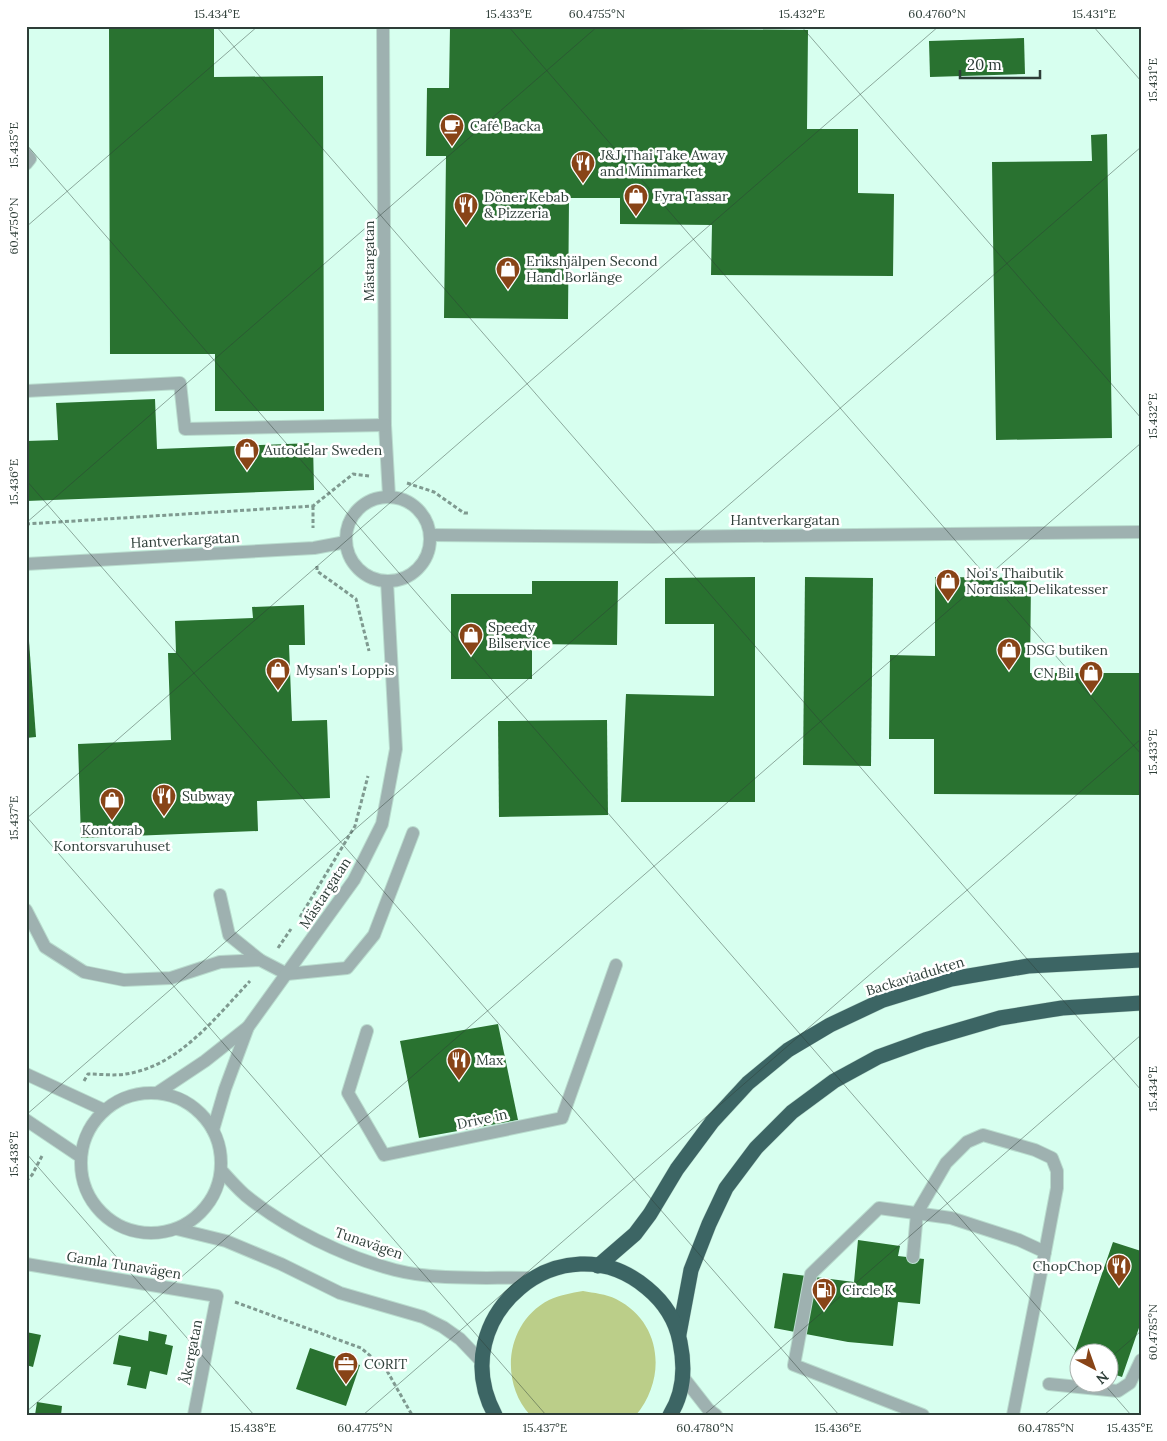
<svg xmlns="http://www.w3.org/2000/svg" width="1167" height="1441" font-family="Lora,serif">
	<rect width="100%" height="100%" fill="#d7ffef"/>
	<path fill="#bbce89" d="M 583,1291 C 594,1293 606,1294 616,1299 C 662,1322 667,1378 636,1415 L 530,1415 C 499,1381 506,1322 549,1300 C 560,1295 571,1293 583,1291 Z"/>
	<g fill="#297230">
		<path d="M 109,26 L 214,26 L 214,77 L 323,76 L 324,411 L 215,411 L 215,354 L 110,354 Z"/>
		<path d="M 450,27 L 808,30 L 807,129 L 858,129 L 858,193 L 894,194 L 893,276 L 711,275 L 712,225 L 620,224 L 620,198 L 569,198 L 568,319 L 444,318 L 446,156 L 426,156 L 427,88 L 449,88 Z"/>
		<path d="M 1024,38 L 1025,74 L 930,77 L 929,41 Z"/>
		<path d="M 1107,134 L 1112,438 L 996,440 L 992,162 L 1092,161 L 1091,135 Z"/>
		<path d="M 155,399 L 157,449 L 313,443 L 314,490 L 26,501 L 26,441 L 58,440 L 56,403 Z"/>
		<path d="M 755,577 L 755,802 L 621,802 L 626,694 L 714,696 L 714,624 L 665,624 L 665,578 Z"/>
		<path d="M 805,577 L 873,578 L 871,766 L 803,765 Z"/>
		<path d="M 935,577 L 1031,578 L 1030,673 L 1141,673 L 1141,795 L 934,794 L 934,739 L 889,739 L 890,655 L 935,656 Z"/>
		<path d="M 532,581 L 618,581 L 617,645 L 532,644 L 532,679 L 451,679 L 451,594 L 532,594 Z"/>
		<path d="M 304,605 L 305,645 L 289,645 L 292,721 L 327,720 L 330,798 L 257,801 L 258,831 L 81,838 L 78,744 L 171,740 L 168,653 L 176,653 L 175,621 L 253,618 L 252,607 Z"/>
		<path d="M 26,641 L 29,641 L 36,737 L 26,738 Z"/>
		<path d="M 607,720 L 608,815 L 499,817 L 498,721 Z"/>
		<path d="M 498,1024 L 518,1120 L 419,1138 L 400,1041 Z"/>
		<path d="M 858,1240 L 900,1246 L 898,1256 L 924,1259 L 920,1304 L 898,1302 L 893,1346 L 848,1342 L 774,1328 L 783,1273 L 854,1282 Z"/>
		<path d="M 1113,1242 L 1141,1251 L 1141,1322 L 1122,1377 L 1110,1373 L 1110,1354 L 1080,1354 L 1080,1363 L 1072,1360 Z"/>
		<path d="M 149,1331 L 167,1335 L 165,1344 L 173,1346 L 167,1375 L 150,1371 L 146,1389 L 127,1385 L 131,1367 L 113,1364 L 119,1335 L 148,1341 Z"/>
		<path d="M 26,1332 L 41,1335 L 33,1367 L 26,1365 Z"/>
		<path d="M 310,1348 L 360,1365 L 346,1406 L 296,1389 Z"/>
		<path d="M 37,1402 L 62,1406 L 61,1415 L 35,1415 Z"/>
	</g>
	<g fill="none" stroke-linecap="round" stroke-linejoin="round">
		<defs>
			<g id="minor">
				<path d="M 383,26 L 385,425 L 389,496"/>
				<path d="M 26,154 L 30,159 L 26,164"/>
				<path d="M 26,391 L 180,383 L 185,429 L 385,425"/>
				<circle cx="388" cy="539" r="42"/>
				<path d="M 430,535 L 654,537 L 1141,532"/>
				<path d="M 26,564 L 314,548 L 346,542"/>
				<path d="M 220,895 L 229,935 L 260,960"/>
				<path d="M 26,910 L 45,947 L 84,972 L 124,980 L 171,978 L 220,962 L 260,960 L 287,974 L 347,968 L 374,935 L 413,833"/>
				<path d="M 367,1031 L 348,1093 L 384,1155 L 562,1118 L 616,965"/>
				<path d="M 26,1074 L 104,1110"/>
				<circle cx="151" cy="1163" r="70"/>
				<path d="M 157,1093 L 205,1061 L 248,1027 L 354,880 L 382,824 L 396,749 L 387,581"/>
				<path d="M 26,1120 L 81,1157"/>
				<path d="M 213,1130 L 225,1089 L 248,1027"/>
				<path d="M 221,1170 C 229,1179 237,1188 245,1195 C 285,1228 345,1257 395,1270 C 438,1281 487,1277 532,1278"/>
				<path d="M 177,1229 L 226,1241 L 281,1264 L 340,1293 L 423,1317 L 443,1327 L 460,1339 L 482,1362"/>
				<path d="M 913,1257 L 917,1213 L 946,1163 L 967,1142 L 983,1135 L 1035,1150 L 1052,1158 L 1057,1171 L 1057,1188 L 1045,1252"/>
				<path d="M 26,1264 L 217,1296 L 194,1415"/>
				<path d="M 683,1377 L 708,1409 L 716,1415"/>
				<path d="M 1049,1384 L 1118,1391 L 1130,1383 L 1141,1360"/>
				<path d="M 923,1415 L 794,1365 L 811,1274 L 879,1208 L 951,1218 L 1019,1240 L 1045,1252 L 1013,1415"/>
			</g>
			<g id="highway">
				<path d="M 598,1266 L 635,1234 L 650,1214 L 677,1169 L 712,1122 L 748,1083 L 788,1050 L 830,1025 L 883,1000 L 951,979 L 1028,966 L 1141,960"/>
				<path d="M 679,1334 L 691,1270 L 709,1224 L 726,1188 L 756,1148 L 792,1112 L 834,1081 L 878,1057 L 925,1040 L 1000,1018 L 1062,1008 L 1141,1003"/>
				<path d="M 495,1415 C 442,1317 563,1217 647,1288 C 664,1302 676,1321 680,1342 C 685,1366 684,1393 670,1415"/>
			</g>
		</defs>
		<use href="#minor" stroke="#b9dcce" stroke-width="14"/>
		<use href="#highway" stroke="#b9dcce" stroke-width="16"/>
		<g stroke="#7f9a90" stroke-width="3" stroke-dasharray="4 2.5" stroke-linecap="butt">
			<path d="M 407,483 L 434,492 L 464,513 L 470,513"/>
			<path d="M 313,506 L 313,528"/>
			<path d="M 26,524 L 313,506 L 353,474 L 369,476"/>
			<path d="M 317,566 L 317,571 L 356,599 L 369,651"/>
			<path d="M 300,917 L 355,826 L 368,776"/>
			<path d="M 278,948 L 291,929"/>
			<path d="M 84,1081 L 88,1074 C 100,1074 114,1076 126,1074 C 179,1066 215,1018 250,981"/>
			<path d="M 26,1181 L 32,1175 L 43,1154"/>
			<path d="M 235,1302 L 361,1348 L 386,1369 L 412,1415"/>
		</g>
		<use href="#minor" stroke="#9eb1b0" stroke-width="12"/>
		<use href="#highway" stroke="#3c6564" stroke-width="15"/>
	</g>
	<path fill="none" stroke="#2e3e38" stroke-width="1" stroke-opacity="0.45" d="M 216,26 L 1141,1090M 508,26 L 1141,754M 801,26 L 1141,418M 1093,26 L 1141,81M 26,144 L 1080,1356M 26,227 L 258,26M 26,480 L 839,1415M 26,523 L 598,26M 26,816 L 546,1415M 26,819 L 939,26M 26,1115 L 1141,147M 26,1153 L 254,1415M 1110,1358 L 1141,1331M 1104,1384 L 1131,1415M 26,1412 L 1141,443M 363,1415 L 1141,739M 704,1415 L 1141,1035M 1044,1415 L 1080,1384"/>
	<defs>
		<symbol id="cafe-pin" viewBox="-11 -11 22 30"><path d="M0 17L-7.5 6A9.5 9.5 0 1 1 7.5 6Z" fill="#884417" stroke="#fff"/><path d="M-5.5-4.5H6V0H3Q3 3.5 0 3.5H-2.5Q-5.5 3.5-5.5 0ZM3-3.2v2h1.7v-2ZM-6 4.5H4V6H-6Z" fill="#fff"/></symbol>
		<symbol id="restaurant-pin" viewBox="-11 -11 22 30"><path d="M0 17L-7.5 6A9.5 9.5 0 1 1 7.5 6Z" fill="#884417" stroke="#fff"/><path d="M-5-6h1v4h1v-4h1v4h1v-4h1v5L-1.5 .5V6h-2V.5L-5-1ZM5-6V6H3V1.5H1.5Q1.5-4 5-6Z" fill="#fff"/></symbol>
		<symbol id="shop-pin" viewBox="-11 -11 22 30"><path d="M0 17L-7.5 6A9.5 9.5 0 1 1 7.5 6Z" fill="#884417" stroke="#fff"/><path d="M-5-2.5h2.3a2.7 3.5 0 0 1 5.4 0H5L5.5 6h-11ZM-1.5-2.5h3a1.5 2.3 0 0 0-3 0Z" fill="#fff"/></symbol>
		<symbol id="fuel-pin" viewBox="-11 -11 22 30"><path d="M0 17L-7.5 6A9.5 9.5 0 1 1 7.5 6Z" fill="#884417" stroke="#fff"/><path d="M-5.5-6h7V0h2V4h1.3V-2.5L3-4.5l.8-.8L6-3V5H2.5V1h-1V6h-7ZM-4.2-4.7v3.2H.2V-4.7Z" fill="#fff"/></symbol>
		<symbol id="office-pin" viewBox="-11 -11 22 30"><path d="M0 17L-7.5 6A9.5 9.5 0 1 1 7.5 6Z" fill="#884417" stroke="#fff"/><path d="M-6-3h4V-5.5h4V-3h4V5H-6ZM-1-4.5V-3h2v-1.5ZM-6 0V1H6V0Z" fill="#fff"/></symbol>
	</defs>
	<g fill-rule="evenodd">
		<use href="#cafe-pin" x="438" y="112" width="28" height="38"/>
		<use href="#restaurant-pin" x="569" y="149" width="28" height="38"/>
		<use href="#shop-pin" x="622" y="182" width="28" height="38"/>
		<use href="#restaurant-pin" x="452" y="191" width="28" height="38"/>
		<use href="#shop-pin" x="494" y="255" width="28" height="38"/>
		<use href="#shop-pin" x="233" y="436" width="28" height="38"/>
		<use href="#shop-pin" x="934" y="567" width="28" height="38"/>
		<use href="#shop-pin" x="457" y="621" width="28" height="38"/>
		<use href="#shop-pin" x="995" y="636" width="28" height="38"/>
		<use href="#shop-pin" x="264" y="656" width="28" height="38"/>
		<use href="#shop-pin" x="1077" y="659" width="28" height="38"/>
		<use href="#restaurant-pin" x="150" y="782" width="28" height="38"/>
		<use href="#shop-pin" x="98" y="786" width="28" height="38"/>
		<use href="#restaurant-pin" x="445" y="1046" width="28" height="38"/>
		<use href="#restaurant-pin" x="1105" y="1252" width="28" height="38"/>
		<use href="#fuel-pin" x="810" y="1276" width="28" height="38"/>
		<use href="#office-pin" x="332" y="1350" width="28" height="38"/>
	</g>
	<g text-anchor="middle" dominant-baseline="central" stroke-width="5" stroke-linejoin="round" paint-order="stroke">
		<g font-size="14" fill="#2e3e38" stroke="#fff" text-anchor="start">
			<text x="470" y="126">Café Backa</text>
			<text x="600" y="155">J&amp;J Thai Take Away<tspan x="600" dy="16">and Minimarket</tspan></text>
			<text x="654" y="196">Fyra Tassar</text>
			<text x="484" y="197">Döner Kebab<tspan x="484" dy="16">&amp; Pizzeria</tspan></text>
			<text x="526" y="261">Erikshjälpen Second<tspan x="526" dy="16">Hand Borlänge</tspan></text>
			<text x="264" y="450">Autodelar Sweden</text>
			<text x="966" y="573">Noi's Thaibutik<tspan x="966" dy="16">Nordiska Delikatesser</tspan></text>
			<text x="488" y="627">Speedy<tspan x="488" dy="16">Bilservice</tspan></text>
			<text x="1026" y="650">DSG butiken</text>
			<text x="296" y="670">Mysan's Loppis</text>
			<text x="1074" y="673" text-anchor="end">CN Bil</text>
			<text x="182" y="796">Subway</text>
			<text x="112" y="830" text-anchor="middle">Kontorab<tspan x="112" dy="16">Kontorsvaruhuset</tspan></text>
			<text x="476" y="1060">Max</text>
			<text x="1102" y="1266" text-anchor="end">ChopChop</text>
			<text x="842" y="1290">Circle K</text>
			<text x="364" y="1364">CORIT</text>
		</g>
		<g font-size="14" fill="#2e3e38" stroke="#fff">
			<text transform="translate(369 261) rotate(-90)">Mästargatan</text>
			<text x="785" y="520">Hantverkargatan</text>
			<text transform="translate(185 540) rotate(-3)">Hantverkargatan</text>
			<text transform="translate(325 893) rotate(-57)">Mästargatan</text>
			<text transform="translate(915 976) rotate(-17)">Backaviadukten</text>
			<text transform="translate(482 1119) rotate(-12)">Drive in</text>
			<text transform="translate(369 1243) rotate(19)">Tunavägen</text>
			<text transform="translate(124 1265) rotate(9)">Gamla Tunavägen</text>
			<text transform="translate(191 1352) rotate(-79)">Åkergatan</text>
		</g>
	</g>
	<rect width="1167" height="1441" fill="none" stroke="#ffffff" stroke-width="55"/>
	<g transform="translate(1094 1368) rotate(139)"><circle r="24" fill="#ffffff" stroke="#abb2af"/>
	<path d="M0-4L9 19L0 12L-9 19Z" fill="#884417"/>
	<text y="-8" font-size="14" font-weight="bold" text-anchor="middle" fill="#2e3e38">N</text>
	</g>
	<path d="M960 70v8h80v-8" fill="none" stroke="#2e3e38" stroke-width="2.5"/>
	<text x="967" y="70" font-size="15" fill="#2e3e38" stroke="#ffffff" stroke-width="4" paint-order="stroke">20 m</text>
	<rect x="28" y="28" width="1112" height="1386" fill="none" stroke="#2e3e38" stroke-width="2"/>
	<g font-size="12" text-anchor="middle" fill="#2e3e38">
		<text x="217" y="18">15.434°E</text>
		<text x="509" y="18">15.433°E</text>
		<text x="597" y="18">60.4755°N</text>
		<text x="802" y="18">15.432°E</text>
		<text x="937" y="18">60.4760°N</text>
		<text x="1094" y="18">15.431°E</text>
		<text transform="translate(1153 80) rotate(-90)" y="4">15.431°E</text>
		<text transform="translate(14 145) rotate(-90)" y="4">15.435°E</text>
		<text transform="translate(14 226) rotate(-90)" y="4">60.4750°N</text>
		<text transform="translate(1153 416) rotate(-90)" y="4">15.432°E</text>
		<text transform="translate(14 482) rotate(-90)" y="4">15.436°E</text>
		<text transform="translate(1153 752) rotate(-90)" y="4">15.433°E</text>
		<text transform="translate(14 818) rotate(-90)" y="4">15.437°E</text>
		<text transform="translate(1153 1089) rotate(-90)" y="4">15.434°E</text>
		<text transform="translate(14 1154) rotate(-90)" y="4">15.438°E</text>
		<text transform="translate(1153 1332) rotate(-90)" y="4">60.4785°N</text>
		<text x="253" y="1432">15.438°E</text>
		<text x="365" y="1432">60.4775°N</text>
		<text x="545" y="1432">15.437°E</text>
		<text x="705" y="1432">60.4780°N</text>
		<text x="838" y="1432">15.436°E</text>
		<text x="1046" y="1432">60.4785°N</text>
		<text x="1130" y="1432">15.435°E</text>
	</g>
</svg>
